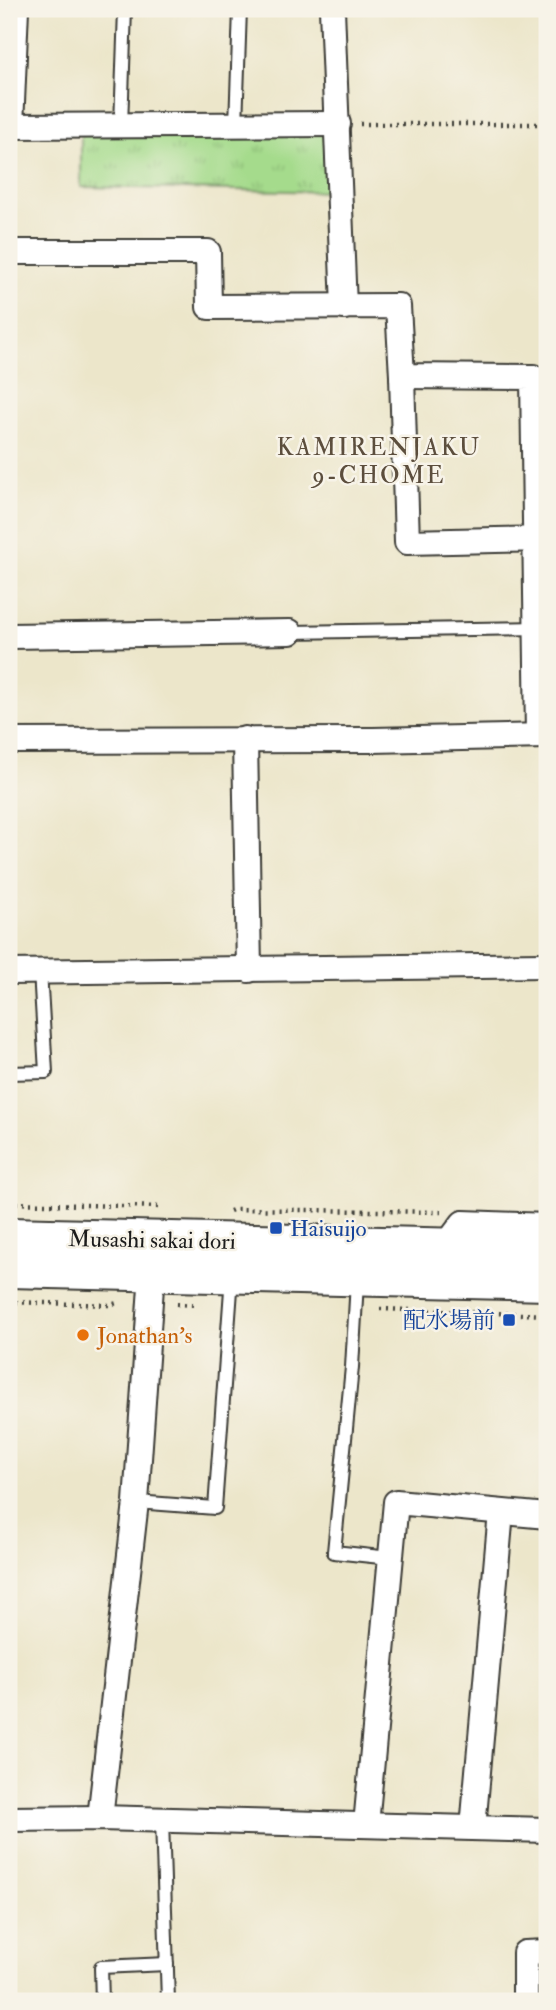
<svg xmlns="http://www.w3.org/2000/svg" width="556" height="2010" font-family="'IM FELL Double Pica','Noto Serif JP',serif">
	<defs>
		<pattern id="park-tufts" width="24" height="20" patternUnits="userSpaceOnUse" patternTransform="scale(1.75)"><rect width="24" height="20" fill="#a5db8c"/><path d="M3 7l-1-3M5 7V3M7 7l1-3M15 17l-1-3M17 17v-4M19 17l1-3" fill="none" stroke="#8dbb78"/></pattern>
	</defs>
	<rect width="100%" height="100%" fill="#f7f3e8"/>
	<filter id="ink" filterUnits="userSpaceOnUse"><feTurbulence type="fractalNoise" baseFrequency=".0143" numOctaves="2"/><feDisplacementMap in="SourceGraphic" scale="14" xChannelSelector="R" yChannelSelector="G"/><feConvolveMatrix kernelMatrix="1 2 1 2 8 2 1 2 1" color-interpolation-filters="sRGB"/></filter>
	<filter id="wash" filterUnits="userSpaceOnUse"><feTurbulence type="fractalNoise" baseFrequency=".00686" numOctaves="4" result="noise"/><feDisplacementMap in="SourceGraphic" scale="28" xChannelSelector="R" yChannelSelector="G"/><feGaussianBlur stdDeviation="1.57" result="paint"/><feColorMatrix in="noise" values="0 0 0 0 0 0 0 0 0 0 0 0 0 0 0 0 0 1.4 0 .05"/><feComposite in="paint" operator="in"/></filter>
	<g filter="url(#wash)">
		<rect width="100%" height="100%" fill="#ece6ca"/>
		<path fill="url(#park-tufts)" stroke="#607c54" stroke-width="2" d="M 338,124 L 338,192 L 81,187 L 81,126 Z"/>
	</g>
	<g filter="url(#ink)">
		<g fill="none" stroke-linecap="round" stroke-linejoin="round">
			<defs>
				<g id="lane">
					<path d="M 236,125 L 240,9"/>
					<path d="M 17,126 L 22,9"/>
					<path d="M 121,126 L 125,9"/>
					<path d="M 290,632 L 540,628"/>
					<path d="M 9,1073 L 46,1072 L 40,971"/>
					<path d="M 357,1282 L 352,1367 L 334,1552 L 390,1558"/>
					<path d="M 136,1502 L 215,1508 L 232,1276"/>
					<path d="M 162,1820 L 168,2001"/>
					<path d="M 102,2001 L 101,1967 L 167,1964"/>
				</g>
				<g id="street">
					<path d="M 332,9 L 344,307"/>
					<path d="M 9,126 L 338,124"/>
					<path d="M 9,252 L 208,252 L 209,307 L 398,306 L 402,376 L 533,377 L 538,736"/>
					<path d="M 402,376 L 407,542 L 547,539"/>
					<path d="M 9,636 L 290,632"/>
					<path d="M 245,739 L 249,970"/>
					<path d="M 9,741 L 373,740 L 547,736"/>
					<path d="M 9,972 L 547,965"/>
					<path d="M 445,1247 L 463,1223 L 547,1226"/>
					<path d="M 100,1818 L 136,1502 L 153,1258"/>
					<path d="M 9,1819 L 100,1818 L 547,1830"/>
					<path d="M 366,1825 L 396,1502 L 547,1516"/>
					<path d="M 473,1828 L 501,1512"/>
					<path d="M 525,2001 L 525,1953 L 547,1952"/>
				</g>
				<g id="primary">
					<path d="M 9,1237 L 547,1250"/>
					<path d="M 9,1268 L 547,1281"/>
				</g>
			</defs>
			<use href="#lane" stroke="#3b3a36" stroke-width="16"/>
			<use href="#street" stroke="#3b3a36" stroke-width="28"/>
			<use href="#primary" stroke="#3b3a36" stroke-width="42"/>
			<g stroke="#3b3a36" stroke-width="4.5" stroke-dasharray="2 5" stroke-linecap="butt">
				<path d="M 360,124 L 547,124"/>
				<path d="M 9,1203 L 161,1207"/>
				<path d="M 230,1211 L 235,1209 L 441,1212"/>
				<path d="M 9,1302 L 110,1305 L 117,1303"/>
				<path d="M 177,1304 L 196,1305"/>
				<path d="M 380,1309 L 547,1315"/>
			</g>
			<use href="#lane" stroke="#fff" stroke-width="12"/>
			<use href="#street" stroke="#fff" stroke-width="24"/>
			<use href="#primary" stroke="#fff" stroke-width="38"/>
		</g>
	</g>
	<g fill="#1a4fb4" stroke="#f7f3e8" stroke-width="2.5">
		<rect x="269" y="1221" width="14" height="14" rx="3.5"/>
		<rect x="502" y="1313" width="14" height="14" rx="3.5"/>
	</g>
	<circle fill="#e8710a" stroke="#f7f3e8" stroke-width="2.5" cx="83" cy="1335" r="7"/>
	<g text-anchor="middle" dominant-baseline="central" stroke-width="5" stroke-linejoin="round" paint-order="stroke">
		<g font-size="23" fill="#164399" stroke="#f7f3e8" text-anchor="start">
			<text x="290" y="1228">Haisuijo</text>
			<text x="495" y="1320" text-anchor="end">配水場前</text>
		</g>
		<g font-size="23" fill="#1c1c1c" stroke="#f7f3e8">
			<text transform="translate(152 1240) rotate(1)">Musashi sakai dori</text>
		</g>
		<g font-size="23" fill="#c56008" stroke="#f7f3e8" text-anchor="start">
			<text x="97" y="1335">Jonathan's</text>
		</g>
		<g font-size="24" letter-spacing="2" fill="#5c4e3d" stroke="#f7f3e8">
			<text x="379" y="447">KAMIRENJAKU<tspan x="379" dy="28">9-CHOME</tspan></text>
		</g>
	</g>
	<rect width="556" height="2010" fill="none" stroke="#f7f3e8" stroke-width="35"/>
</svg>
